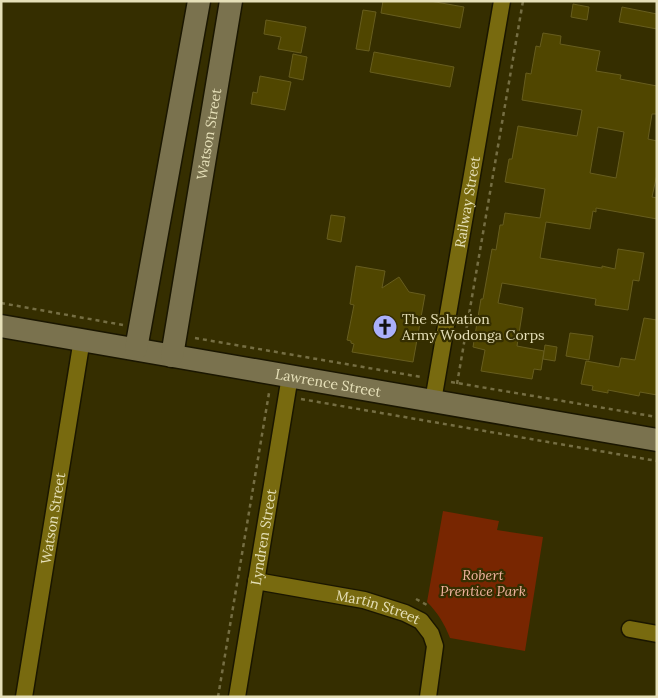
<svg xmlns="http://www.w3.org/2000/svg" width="658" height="698" font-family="Lora,serif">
	<rect width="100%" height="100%" fill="#352e00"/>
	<path fill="#782601" d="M 443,511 L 499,521 L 497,530 L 543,537 L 525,651 L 450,638 C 444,623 438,613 427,602 Z"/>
	<g fill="#504600" stroke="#675d1e" fill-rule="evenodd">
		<path d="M 383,1 L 430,1 L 464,7 L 460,28 L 381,13 Z"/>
		<path d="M 573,4 L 589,7 L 587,20 L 571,17 Z"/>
		<path d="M 622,7 L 657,14 L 657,29 L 619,22 Z"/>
		<path d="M 363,10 L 376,12 L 369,51 L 356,49 Z"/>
		<path d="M 266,20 L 306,27 L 301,53 L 278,49 L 281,37 L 264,34 Z"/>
		<path d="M 543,33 L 561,36 L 560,44 L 600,51 L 596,71 L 621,75 L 620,79 L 657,86 L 657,114 L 652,114 L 648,139 L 657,141 L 657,174 L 652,197 L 657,198 L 657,219 L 596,208 L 596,212 L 593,211 L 590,229 L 546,222 L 540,258 L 602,268 L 602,266 L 615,269 L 618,249 L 644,253 L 639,281 L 633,280 L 628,310 L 595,305 L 596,299 L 502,283 L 498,303 L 523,308 L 517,346 L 544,351 L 541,370 L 534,369 L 532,379 L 481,371 L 485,350 L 473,347 L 481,299 L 483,299 L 492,249 L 496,250 L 500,225 L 503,225 L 505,213 L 540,218 L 545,189 L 505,182 L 509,159 L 512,159 L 518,126 L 577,136 L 582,110 L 522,100 L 526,73 L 531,74 L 536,46 L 540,47 ZM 598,127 L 624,132 L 616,178 L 590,173 Z"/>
		<path d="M 374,52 L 454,67 L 450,87 L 370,72 Z"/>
		<path d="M 293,54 L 307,57 L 303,80 L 289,77 Z"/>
		<path d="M 260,76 L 291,82 L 285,110 L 251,104 L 253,92 L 257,93 Z"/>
		<path d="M 331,215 L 345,217 L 341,242 L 327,239 Z"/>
		<path d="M 356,266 L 385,271 L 382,288 L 399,277 L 409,292 L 425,295 L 413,362 L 352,352 L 354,344 L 351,343 L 351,341 L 347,340 L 354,305 L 350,304 Z"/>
		<path d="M 644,318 L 657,320 L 657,395 L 640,392 L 639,396 L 608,390 L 608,393 L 592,390 L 593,386 L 581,384 L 586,361 L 619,367 L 621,358 L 635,360 Z"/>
		<path d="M 570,333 L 593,336 L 589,360 L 566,356 Z"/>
		<path d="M 545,345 L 557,347 L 555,361 L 543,359 Z"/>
	</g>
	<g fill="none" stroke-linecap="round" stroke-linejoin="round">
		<defs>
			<g id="street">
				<path id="s1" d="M 433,401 L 502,1"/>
				<path id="s2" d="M 256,581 L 364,600 L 405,613 L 421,621 L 431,634 L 435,646 L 428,697"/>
				<path d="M 630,629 L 657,634"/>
				<path id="s3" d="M 24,697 L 82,339"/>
				<path id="s4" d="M 237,697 L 290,376"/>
			</g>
			<g id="secondary">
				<path id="s5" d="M 1,326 L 657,440"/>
				<path d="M 136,349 L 199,1"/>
				<path id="s6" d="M 172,356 L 231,1"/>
			</g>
		</defs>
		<use href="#street" stroke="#1a1600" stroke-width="19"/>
		<use href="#secondary" stroke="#1a1600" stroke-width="25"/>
		<g stroke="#756e43" stroke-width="2.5" stroke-dasharray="4 4" stroke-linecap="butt">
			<path d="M 1,303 L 123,325"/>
			<path d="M 195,338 L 421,377"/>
			<path d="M 451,382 L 657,417"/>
			<path d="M 457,384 L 523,1"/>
			<path d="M 301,399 L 657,461"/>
			<path d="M 416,599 L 427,605"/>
			<path d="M 218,697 L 269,393"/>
		</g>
		<use href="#street" stroke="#786a0f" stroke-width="16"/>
		<use href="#secondary" stroke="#7a724e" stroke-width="22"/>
	</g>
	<defs>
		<symbol id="church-disc" viewBox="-11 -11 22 22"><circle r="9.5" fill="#aab0fb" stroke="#352e00"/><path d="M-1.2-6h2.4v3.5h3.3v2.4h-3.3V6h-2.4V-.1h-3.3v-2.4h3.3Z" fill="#111"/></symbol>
	</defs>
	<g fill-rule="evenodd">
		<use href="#church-disc" x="371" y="313" width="28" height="28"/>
	</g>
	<g text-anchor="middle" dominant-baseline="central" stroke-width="4.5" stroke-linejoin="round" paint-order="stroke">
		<g font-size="14" fill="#e6e0b9" stroke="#352e00">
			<text stroke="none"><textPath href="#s6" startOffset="225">Watson Street</textPath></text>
			<text stroke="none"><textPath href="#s1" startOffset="202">Railway Street</textPath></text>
			<text stroke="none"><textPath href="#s5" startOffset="332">Lawrence Street</textPath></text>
			<text stroke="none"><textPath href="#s3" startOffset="181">Watson Street</textPath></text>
			<text stroke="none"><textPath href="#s4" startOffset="162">Lyndren Street</textPath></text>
			<text stroke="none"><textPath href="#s2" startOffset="125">Martin Street</textPath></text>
		</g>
		<g font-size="14" fill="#e6e0b9" stroke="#352e00" text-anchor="start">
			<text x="402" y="319">The Salvation<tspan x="402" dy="16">Army Wodonga Corps</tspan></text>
		</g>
		<g font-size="14" font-style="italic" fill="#f0b39e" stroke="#352e00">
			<text x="483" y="575">Robert<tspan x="483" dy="16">Prentice Park</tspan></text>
		</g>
	</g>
	<rect width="658" height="698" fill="none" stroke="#e6e0b9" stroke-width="5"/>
</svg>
